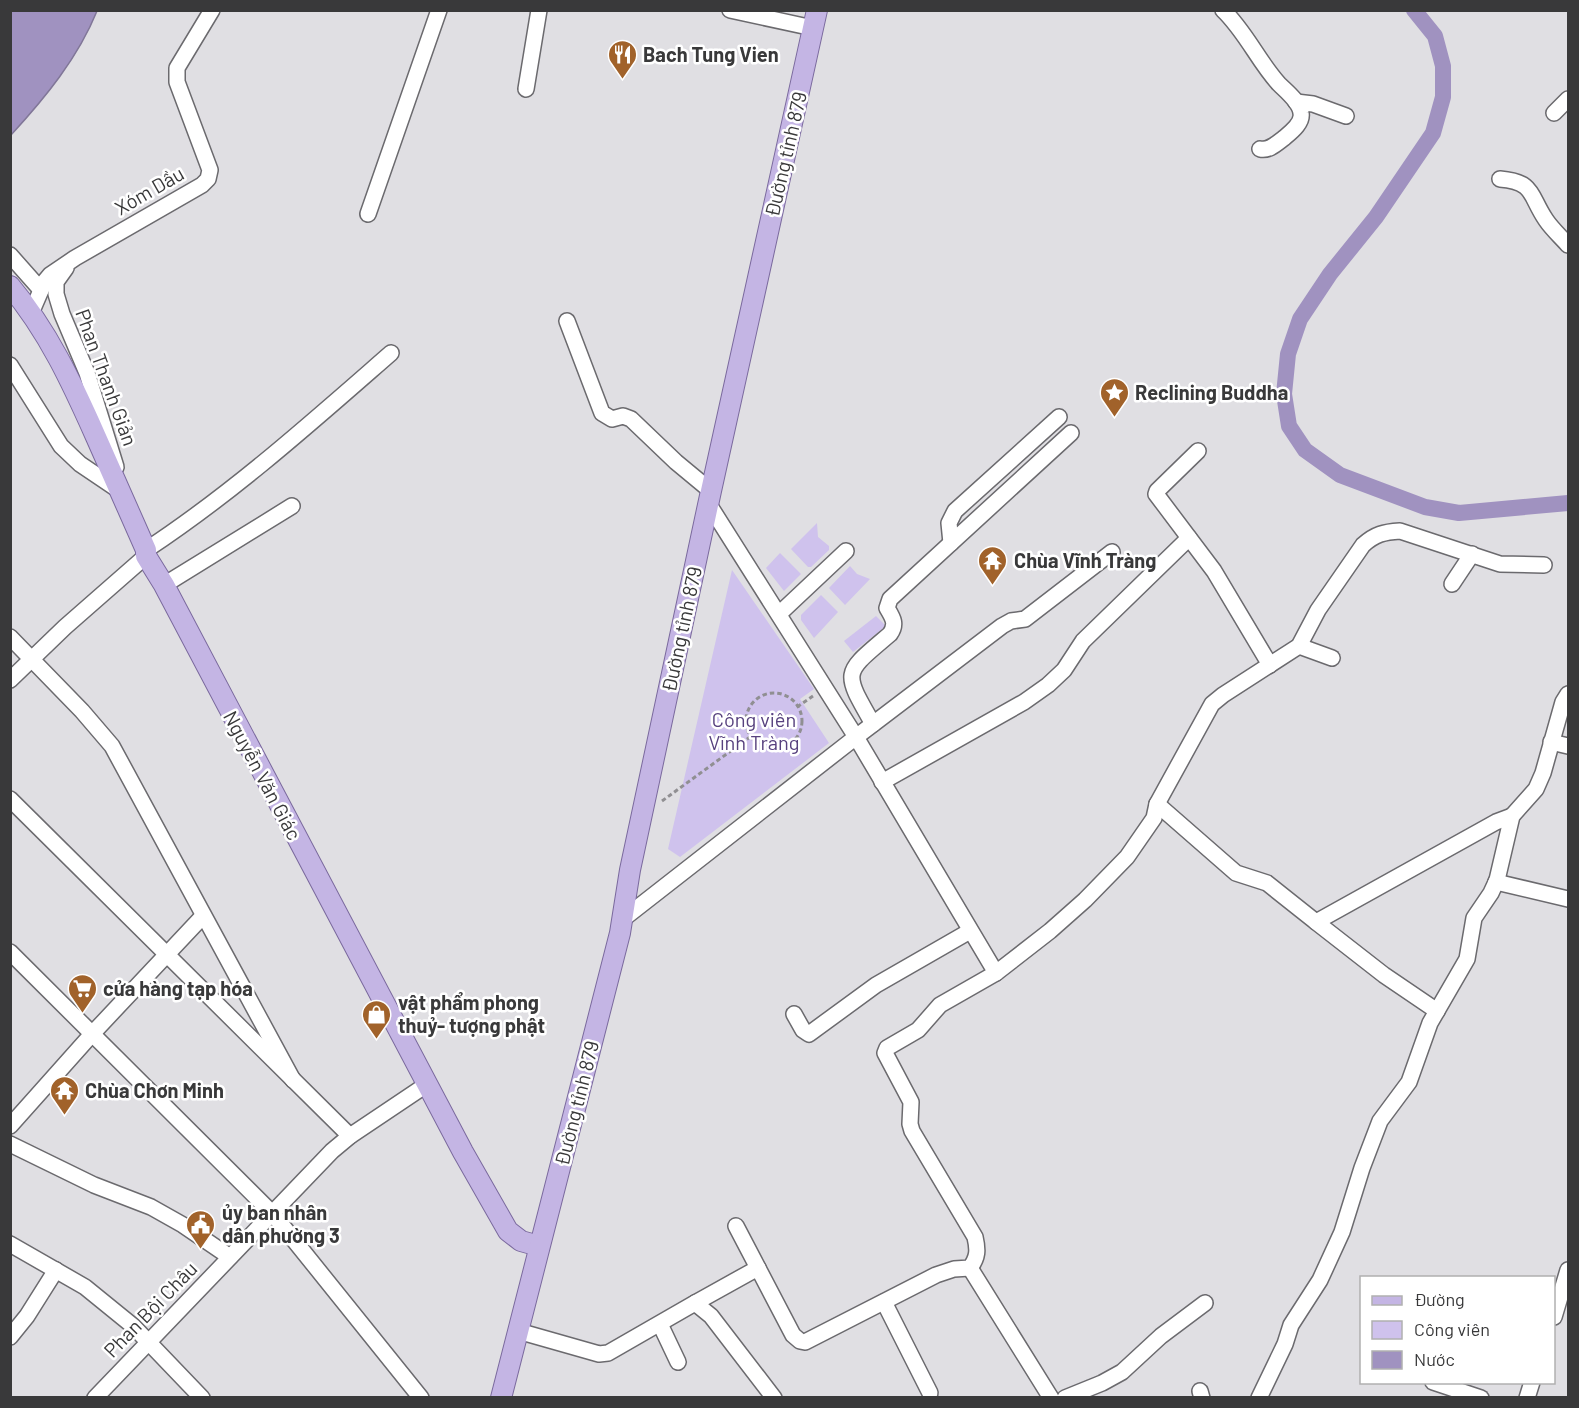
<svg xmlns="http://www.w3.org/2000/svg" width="1579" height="1408" font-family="Barlow,sans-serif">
	<rect width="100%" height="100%" fill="#e0dfe3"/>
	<g fill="#cfc2ed">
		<path d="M 817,523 L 818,537 L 829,546 L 829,550 L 811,567 L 808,567 L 791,549 Z"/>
		<path d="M 780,553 L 801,574 L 784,591 L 766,568 Z"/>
		<path d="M 850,566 L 857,574 L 870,579 L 845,605 L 829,588 Z"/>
		<path d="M 732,570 L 814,689 L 800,699 L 829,743 L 680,857 L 668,849 Z"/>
		<path d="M 821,595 L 838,612 L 814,638 L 801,620 L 801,615 Z"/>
		<path d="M 876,616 L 886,626 L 853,652 L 844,641 Z"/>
	</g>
	<path fill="#a092c0" stroke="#817798" stroke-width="1.5" d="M 11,10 L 97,11 C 78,58 45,98 11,135 Z"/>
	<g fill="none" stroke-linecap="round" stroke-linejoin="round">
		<path stroke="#a092c0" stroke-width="16" d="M 1414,10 L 1435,36 L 1443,66 L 1443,97 L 1433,133 L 1376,217 L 1330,274 L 1300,319 L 1288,354 L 1284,394 L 1289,426 L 1305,450 L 1340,475 L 1425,507 L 1459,513 L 1568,503"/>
		<defs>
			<g id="minor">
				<path d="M 730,10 L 813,28"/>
				<path d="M 1223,10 C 1246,32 1258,61 1279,84 C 1287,92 1300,102 1301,113 C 1303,123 1291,132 1284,138 C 1276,144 1269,151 1260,149"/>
				<path d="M 526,89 L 539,10"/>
				<path d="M 1296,102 L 1313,104 L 1346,116"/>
				<path d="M 1554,113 L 1568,99"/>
				<path d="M 1500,179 C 1535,182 1529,195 1546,220 C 1552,229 1561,237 1568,245"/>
				<path d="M 368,214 L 439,10"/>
				<path d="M 10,255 L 41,290"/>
				<path d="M 66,268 L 56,282 L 56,294 L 62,314 L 87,373 L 116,467"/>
				<path d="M 32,311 L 45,281 L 50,275 L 75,258 L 202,185 L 208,179 L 210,170 L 177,82 L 177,68 L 212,10"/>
				<path d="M 567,321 L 602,413 L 612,419 L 623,416 L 631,419 L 676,462 L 711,491"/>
				<path d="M 10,365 L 61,446 L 80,464 L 120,491"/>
				<path d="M 1198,451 L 1157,491 L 1156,494 L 1214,571 L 1270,665"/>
				<path d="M 951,543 L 949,523 L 955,511 L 1059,417"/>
				<path d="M 146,550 C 234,492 312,422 391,353"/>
				<path d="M 1112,552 L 1025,619 L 1011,621 L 1002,626 L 856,737 L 996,973 L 1050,931 L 1085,900 L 1127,857 L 1154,818 L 1157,804 L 1212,704 L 1223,695 L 1299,646 L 1318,610 L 1363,545 C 1375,534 1384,532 1400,531 L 1500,564 L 1544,565"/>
				<path d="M 1452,584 L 1472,554"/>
				<path d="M 164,585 L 292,506"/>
				<path d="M 779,614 L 846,551"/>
				<path d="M 10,637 L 82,711 L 112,746 L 293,1080"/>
				<path d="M 1299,646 L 1332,658"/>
				<path d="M 10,680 L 65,627 L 146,556"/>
				<path d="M 873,724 C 842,670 843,674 890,634 C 897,624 893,618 887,608 L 890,599 L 1071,433"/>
				<path d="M 1551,742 L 1568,746"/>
				<path d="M 882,782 L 1024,702 L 1048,685 L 1064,670 L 1083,641 L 1189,538"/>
				<path d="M 10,799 L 350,1136"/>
				<path d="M 1157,804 L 1236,873 L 1267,883 L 1316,922 L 1496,822 L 1512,816"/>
				<path d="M 1496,882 L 1568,899"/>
				<path d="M 623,919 L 856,737 L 708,503"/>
				<path d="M 1316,922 L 1384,975 L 1437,1011"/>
				<path d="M 10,952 L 273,1214 L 421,1398"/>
				<path d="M 794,1014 L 803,1030 L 809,1034 L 876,985 L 970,931"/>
				<path d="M 10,1126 L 92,1034 L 203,916"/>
				<path d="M 10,1144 L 94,1185 L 151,1207 L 183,1225 L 230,1257"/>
				<path d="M 736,1226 L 793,1335 L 800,1341 L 805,1342 L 936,1275 L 954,1269 L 970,1268 C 978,1257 978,1250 975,1237 L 912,1131 L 910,1124 L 911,1102 L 885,1053 L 887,1048 L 918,1030 L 940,1005 L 996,973"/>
				<path d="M 10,1244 L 85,1287 L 133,1326 L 202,1398"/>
				<path d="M 970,1268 L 1051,1398"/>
				<path d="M 884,1302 L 930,1393"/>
				<path d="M 695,1303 L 758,1268"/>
				<path d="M 1554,1317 L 1568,1270"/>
				<path d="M 660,1324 L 678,1362"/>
				<path d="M 518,1331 L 599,1354 L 608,1353 L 695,1303 L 711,1316 L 774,1398"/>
				<path d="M 10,1337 L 27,1316 L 56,1270"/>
				<path d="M 1433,1382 L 1481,1398"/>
				<path d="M 1200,1391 L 1202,1398"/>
				<path d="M 95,1398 L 332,1151 L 350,1136 L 426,1085"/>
				<path d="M 1065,1398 L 1102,1383 L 1122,1372 L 1161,1336 L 1205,1303"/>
				<path d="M 1259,1398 L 1285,1344 L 1291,1325 L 1320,1280 L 1342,1232 L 1362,1168 L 1380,1121 L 1409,1082 L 1430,1023 L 1467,959 L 1474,918 L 1491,893 L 1497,880 L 1512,816 L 1536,789 L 1543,773 L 1563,702 L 1568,694"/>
				<path d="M 1527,1398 L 1532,1382"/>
			</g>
			<g id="major">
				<path d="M 10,286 C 48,331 72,383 96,437 C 112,474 129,512 146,550 L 146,556 L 164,585 L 463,1152 L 508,1231 L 521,1241 L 539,1246"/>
				<path d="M 501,1398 L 620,933 L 630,870 L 711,491 L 817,10"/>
			</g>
		</defs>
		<use href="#minor" stroke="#6b6a6e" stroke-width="18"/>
		<use href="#major" stroke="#7a699d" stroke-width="22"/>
		<g stroke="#908f92" stroke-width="3" stroke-dasharray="4.5 3" stroke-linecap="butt">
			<circle cx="774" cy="721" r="28"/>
			<path d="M 797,707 L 813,696"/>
			<path d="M 662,801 L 750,737"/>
		</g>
		<use href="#minor" stroke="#fff" stroke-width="15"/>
		<use href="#major" stroke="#c4b5e4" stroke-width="20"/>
	</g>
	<defs>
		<symbol id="restaurant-pin" viewBox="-11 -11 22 30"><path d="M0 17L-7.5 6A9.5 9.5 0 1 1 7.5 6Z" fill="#a1622a" stroke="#fff"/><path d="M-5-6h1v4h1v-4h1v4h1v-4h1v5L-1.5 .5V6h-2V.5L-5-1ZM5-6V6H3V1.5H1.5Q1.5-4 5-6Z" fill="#fff"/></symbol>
		<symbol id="sight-pin" viewBox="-11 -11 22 30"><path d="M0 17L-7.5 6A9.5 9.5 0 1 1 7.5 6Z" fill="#a1622a" stroke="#fff"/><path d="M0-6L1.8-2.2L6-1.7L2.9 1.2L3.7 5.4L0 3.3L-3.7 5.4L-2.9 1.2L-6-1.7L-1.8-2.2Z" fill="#fff"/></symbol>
		<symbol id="temple-pin" viewBox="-11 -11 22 30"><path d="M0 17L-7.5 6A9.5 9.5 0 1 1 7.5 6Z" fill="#a1622a" stroke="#fff"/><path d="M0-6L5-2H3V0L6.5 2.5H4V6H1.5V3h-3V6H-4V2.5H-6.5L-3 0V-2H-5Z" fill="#fff"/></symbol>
		<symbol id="supermarket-pin" viewBox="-11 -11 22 30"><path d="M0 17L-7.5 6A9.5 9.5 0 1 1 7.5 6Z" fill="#a1622a" stroke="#fff"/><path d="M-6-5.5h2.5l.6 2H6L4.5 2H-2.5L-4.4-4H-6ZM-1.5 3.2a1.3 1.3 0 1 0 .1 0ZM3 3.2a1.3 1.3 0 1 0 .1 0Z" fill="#fff"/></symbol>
		<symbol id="shop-pin" viewBox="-11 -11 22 30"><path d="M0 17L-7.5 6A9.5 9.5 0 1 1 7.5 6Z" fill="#a1622a" stroke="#fff"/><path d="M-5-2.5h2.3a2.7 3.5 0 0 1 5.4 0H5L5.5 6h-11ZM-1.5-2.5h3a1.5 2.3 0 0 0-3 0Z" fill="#fff"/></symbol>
		<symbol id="civic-pin" viewBox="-11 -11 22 30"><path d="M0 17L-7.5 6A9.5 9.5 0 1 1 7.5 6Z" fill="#a1622a" stroke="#fff"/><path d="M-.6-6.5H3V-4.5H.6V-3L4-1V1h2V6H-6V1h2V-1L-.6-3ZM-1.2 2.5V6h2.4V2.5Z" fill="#fff"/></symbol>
	</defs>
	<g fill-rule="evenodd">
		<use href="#restaurant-pin" x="606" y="38" width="33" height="45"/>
		<use href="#sight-pin" x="1098" y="376" width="33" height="45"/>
		<use href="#temple-pin" x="976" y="544" width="33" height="45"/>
		<use href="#supermarket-pin" x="66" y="972" width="33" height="45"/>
		<use href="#shop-pin" x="360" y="998" width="33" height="45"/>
		<use href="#temple-pin" x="48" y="1074" width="33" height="45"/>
		<use href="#civic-pin" x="184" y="1208" width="33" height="45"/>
	</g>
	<g text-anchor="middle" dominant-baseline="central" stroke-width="5" stroke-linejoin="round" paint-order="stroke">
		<g font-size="20" font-weight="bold" fill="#39393a" stroke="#fff" text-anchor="start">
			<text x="643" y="54">Bach Tung Vien</text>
			<text x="1135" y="392">Reclining Buddha</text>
			<text x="1014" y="560">Chùa Vĩnh Tràng</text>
			<text x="103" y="988">cửa hàng tạp hóa</text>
			<text x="398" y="1002">vật phẩm phong<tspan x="398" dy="23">thuỷ- tượng phật</tspan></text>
			<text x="85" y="1090">Chùa Chơn Minh</text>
			<text x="222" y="1212">ủy ban nhân<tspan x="222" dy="23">dân phường 3</tspan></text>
		</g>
		<g font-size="20" fill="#39393a" stroke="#fff">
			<text transform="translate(785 154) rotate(-77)">Đường tỉnh 879</text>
			<text transform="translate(149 190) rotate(-30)">Xóm Dầu</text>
			<text transform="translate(107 377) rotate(70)">Phan Thanh Giản</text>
			<text transform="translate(681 629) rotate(-78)">Đường tỉnh 879</text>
			<text transform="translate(263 775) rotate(62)">Nguyễn Văn Giác</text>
			<text transform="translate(576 1103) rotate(-76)">Đường tỉnh 879</text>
			<text transform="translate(150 1309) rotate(-46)">Phan Bội Châu</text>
		</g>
		<g font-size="20" fill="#57417e" stroke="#fff">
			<text x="754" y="719">Công viên<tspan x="754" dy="23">Vĩnh Tràng</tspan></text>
		</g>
	</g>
	<rect width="1579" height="1408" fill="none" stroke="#39393a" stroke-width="24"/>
	<rect x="1360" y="1276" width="195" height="108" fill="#ffffff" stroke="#b0b0b0" stroke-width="1.5"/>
	<rect x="1372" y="1296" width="30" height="9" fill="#c4b5e4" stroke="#b0b0b0" stroke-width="1.5"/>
	<text x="1414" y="1306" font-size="18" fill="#39393a">Đường</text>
	<rect x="1372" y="1321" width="30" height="18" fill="#cfc2ed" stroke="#b0b0b0" stroke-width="1.5"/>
	<text x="1414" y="1336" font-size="18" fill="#39393a">Công viên</text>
	<rect x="1372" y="1351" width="30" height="18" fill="#a092c0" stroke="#b0b0b0" stroke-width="1.5"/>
	<text x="1414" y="1366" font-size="18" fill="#39393a">Nước</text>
</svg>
